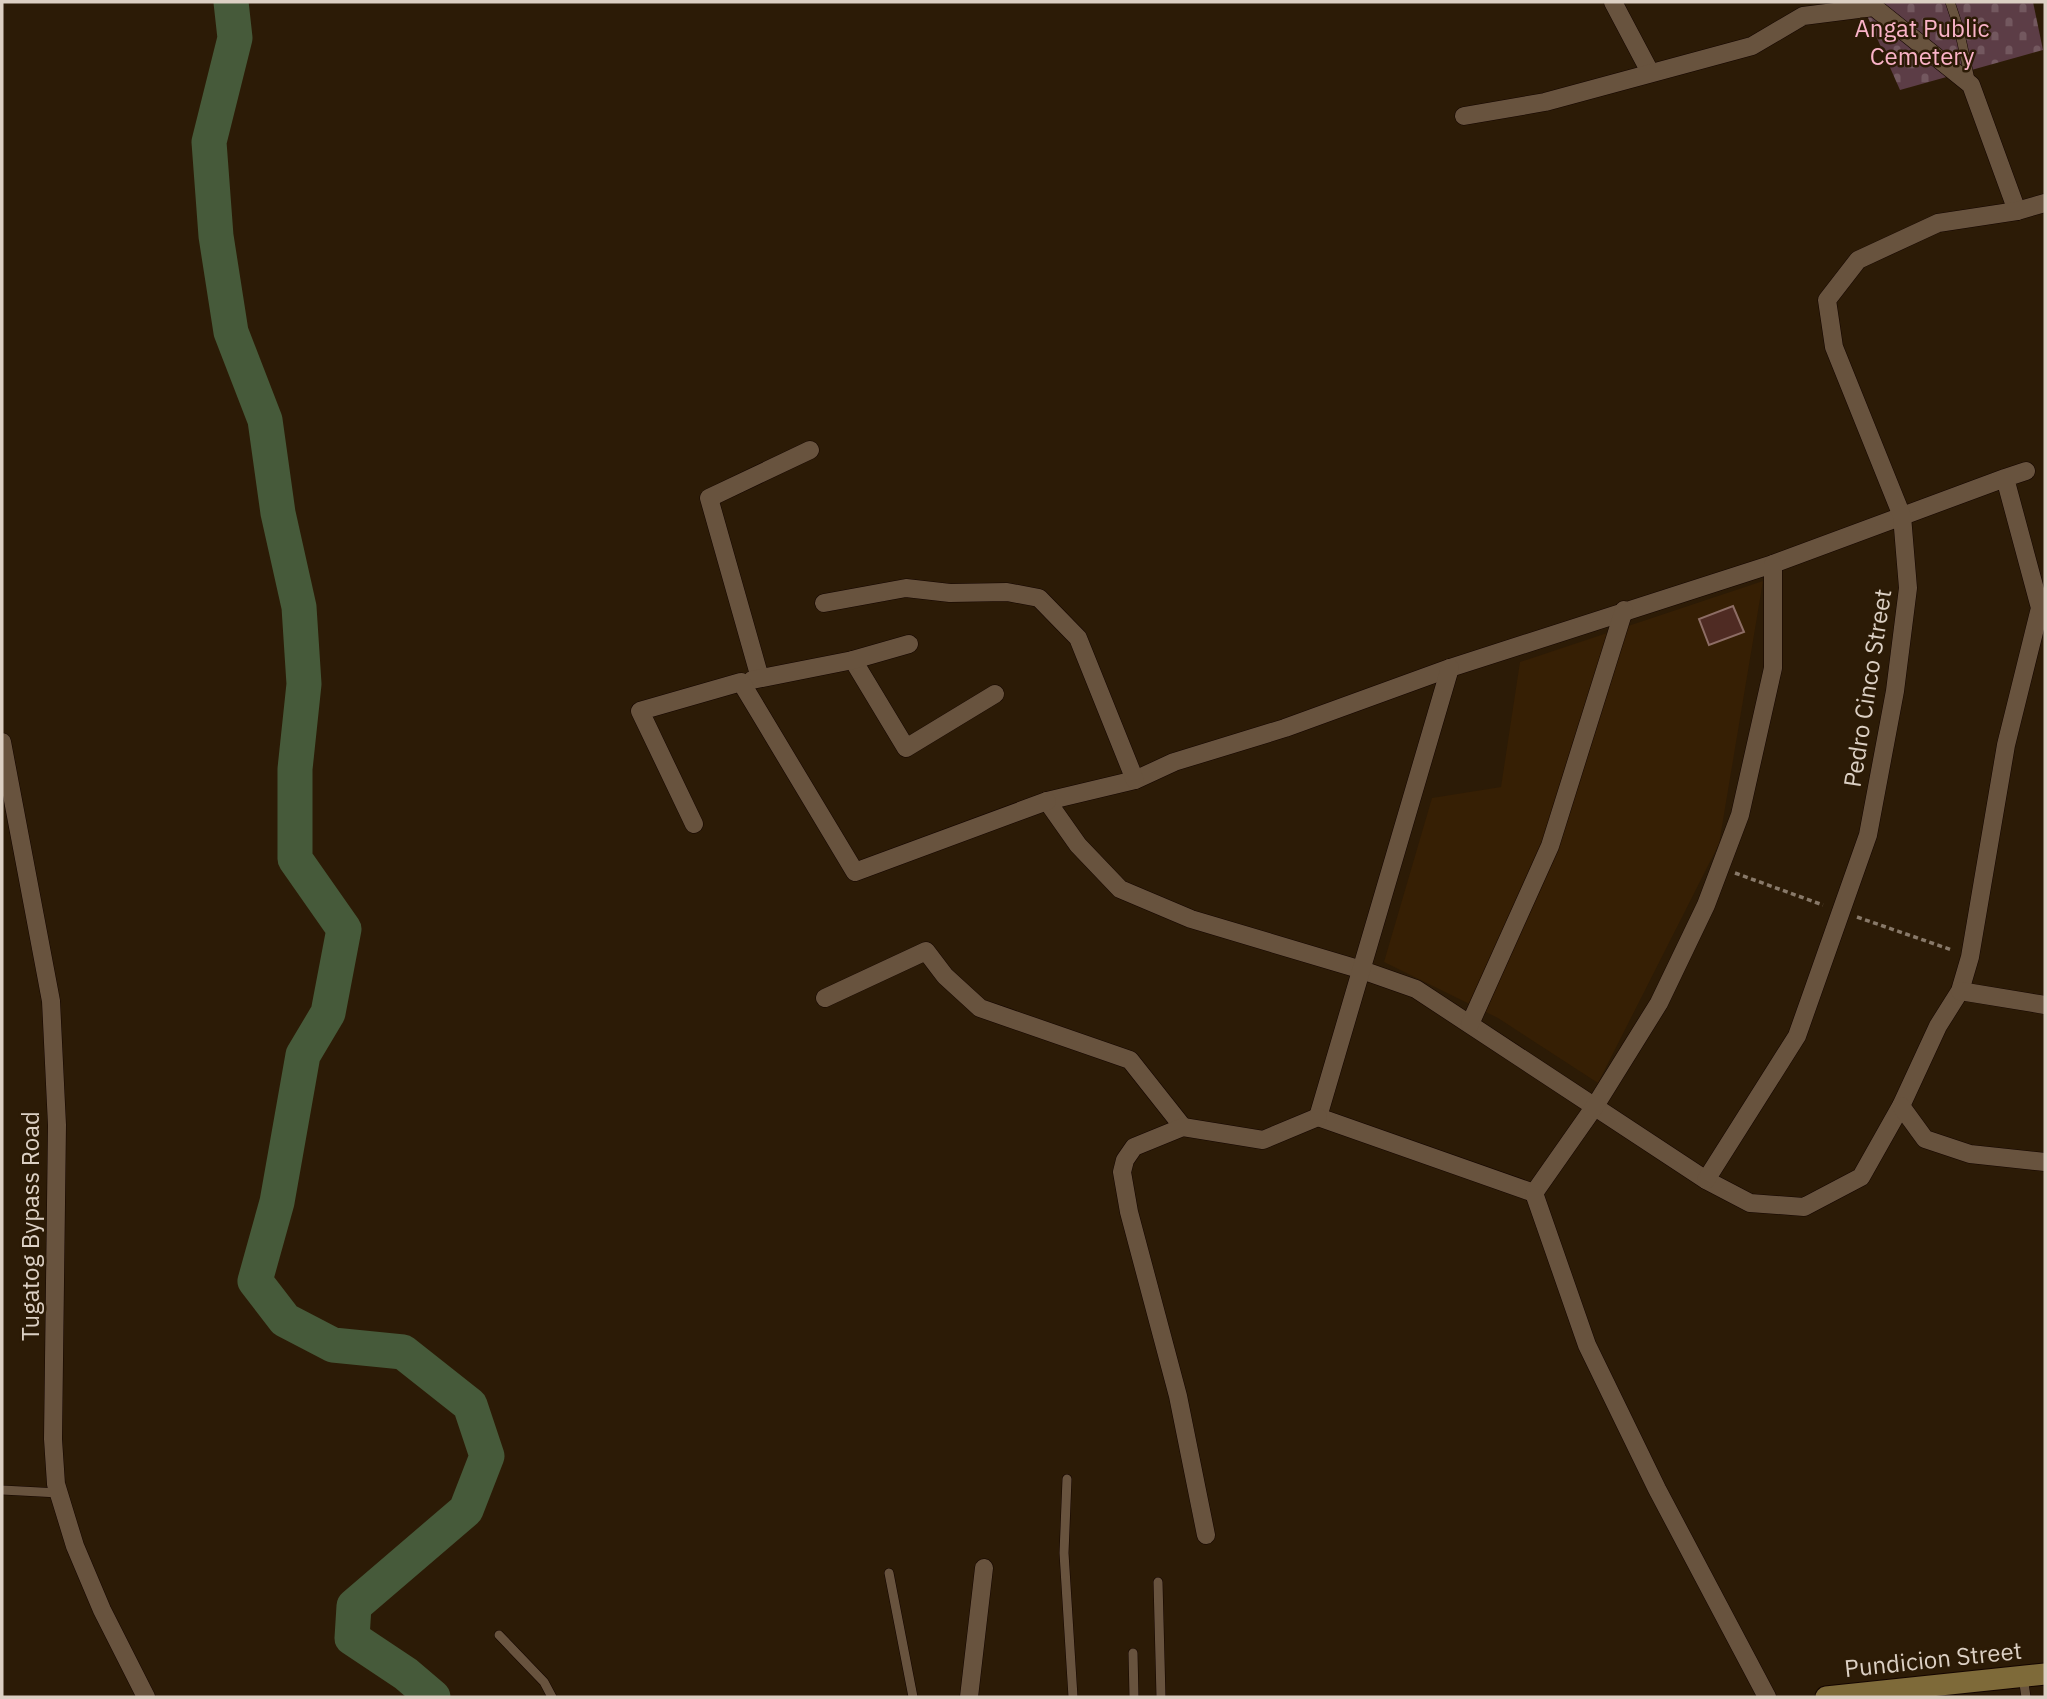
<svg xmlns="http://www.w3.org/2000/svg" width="2047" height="1699" font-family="'IBM Plex Sans',sans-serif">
	<defs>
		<pattern id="cemetery-stones" width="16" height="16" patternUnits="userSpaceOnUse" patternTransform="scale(1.75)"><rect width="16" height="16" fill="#5c3d46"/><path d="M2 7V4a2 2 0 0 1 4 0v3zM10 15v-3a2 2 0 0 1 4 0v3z" fill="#73585f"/></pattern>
	</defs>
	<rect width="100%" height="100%" fill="#2c1b06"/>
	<path fill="#361f04" d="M 1763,581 L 1719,844 L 1598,1083 L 1498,1018 L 1384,962 L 1432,798 L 1501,787 L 1520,662 Z"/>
	<path fill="url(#cemetery-stones)" d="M 1861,2 L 2033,2 L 2043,50 L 1900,90 Z"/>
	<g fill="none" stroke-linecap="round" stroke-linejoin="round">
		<path stroke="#465a3a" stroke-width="35" d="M 231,2 L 235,38 L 209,142 L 216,236 L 231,332 L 265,420 L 278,513 L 299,607 L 304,684 L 295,769 L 295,859 L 344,929 L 328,1013 L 303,1055 L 277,1202 L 255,1281 L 285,1320 L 333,1345 L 403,1352 L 470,1405 L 487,1456 L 466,1510 L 354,1606 L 352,1638 L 406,1674 L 433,1697"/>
	</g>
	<path fill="#4f2b23" stroke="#8d6d65" stroke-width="2" d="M 1733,606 L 1744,632 L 1709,645 L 1699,619 Z"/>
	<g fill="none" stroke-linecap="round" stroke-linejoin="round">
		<defs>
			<g id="lane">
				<path d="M 1950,2 L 1959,29 L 1970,80"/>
				<path d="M 1067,1479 L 1064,1553 L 1073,1697"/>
				<path d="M 2,1490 L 59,1493"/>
				<path d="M 889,1573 L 913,1697"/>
				<path d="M 1158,1582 L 1161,1697"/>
				<path d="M 499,1635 L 544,1682 L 552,1697"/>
				<path d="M 1133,1653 L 1134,1697"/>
				<path d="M 2023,1677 L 2026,1697"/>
			</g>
			<g id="street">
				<path d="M 1613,2 L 1650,72"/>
				<path d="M 1464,116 L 1545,102 L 1752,46 L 1803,16 L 1874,7 L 1971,85 L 2017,211"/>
				<path d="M 2005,478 L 2040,608 L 2006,745 L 1970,957 L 1960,991 L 1938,1026 L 1901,1106 L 1861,1177 L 1804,1207 L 1750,1203 L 1706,1180 L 1416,989 L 1362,970 L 1191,919 L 1120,889 L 1078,845 L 1047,801 L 1135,780 L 1174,762 L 1285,728 L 1450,668 L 1773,564 L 2005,478 L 2026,471"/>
				<path d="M 824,603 L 906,588 L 950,593 L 1007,592 L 1039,598 L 1078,638 L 1135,780"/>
				<path d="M 853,660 L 906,748 L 995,694"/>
				<path d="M 1450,668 L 1318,1117 L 1534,1193"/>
				<path d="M 760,678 L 709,498 L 810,450"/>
				<path d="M 752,680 L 853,660 L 909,644"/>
				<path d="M 2,742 L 51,1001 L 57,1125 L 53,1439 L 56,1484 L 75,1546 L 102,1610 L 146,1697"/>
				<path d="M 694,824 L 640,711 L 741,682 L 855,872 L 1047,801"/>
				<path d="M 1960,991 L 2045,1005"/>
				<path d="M 825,998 L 926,951 L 945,976 L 980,1008 L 1130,1060 L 1183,1127"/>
				<path d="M 1470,1024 L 1550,846 L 1624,610"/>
				<path d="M 1901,1106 L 1925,1139 L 1970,1154 L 2045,1162"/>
				<path d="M 1706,1180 L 1797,1036 L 1868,835 L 1895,691 L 1908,588 L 1902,516 L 1834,347 L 1827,300 L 1858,260 L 1938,223 L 2017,211 L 2045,203"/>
				<path d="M 1206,1535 L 1178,1396 L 1129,1212 L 1122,1172 L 1125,1160 L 1134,1147 L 1183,1127 L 1263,1140 L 1318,1117"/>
				<path d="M 969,1697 L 984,1568"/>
				<path d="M 1767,1697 L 1657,1489 L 1587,1345 L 1534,1193 L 1595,1106 L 1659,1003 L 1706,905 L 1740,815 L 1773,668 L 1773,564"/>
			</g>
			<path id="secondary" d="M 1826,1697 L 2045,1674"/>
		</defs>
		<use href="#lane" stroke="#140500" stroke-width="10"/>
		<use href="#street" stroke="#140500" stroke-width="19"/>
		<use href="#secondary" stroke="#140500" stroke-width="23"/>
		<g stroke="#887969" stroke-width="3.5" stroke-dasharray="5 3.5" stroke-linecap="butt">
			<path d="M 1735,873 L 1823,905"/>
			<path d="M 1857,917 L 1952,950"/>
		</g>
		<use href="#lane" stroke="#68533e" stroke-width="9"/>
		<use href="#street" stroke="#68533e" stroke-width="18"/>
		<use href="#secondary" stroke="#7e6a39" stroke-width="21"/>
	</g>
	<g text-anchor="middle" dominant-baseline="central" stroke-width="5" stroke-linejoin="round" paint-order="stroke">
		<g font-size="24" fill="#fab3c8" stroke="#2c1b06">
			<text x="1922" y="28">Angat Public<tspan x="1922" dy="28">Cemetery</tspan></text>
		</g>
		<g font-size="24" fill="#dcd0c4" stroke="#2c1b06">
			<text transform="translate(1867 688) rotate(-81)">Pedro Cinco Street</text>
			<text transform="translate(30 1226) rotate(-90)">Tugatog Bypass Road</text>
			<text transform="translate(1933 1659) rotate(-6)">Pundicion Street</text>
		</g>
	</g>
	<rect width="2047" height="1699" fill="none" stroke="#dcd0c4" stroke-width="7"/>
</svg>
